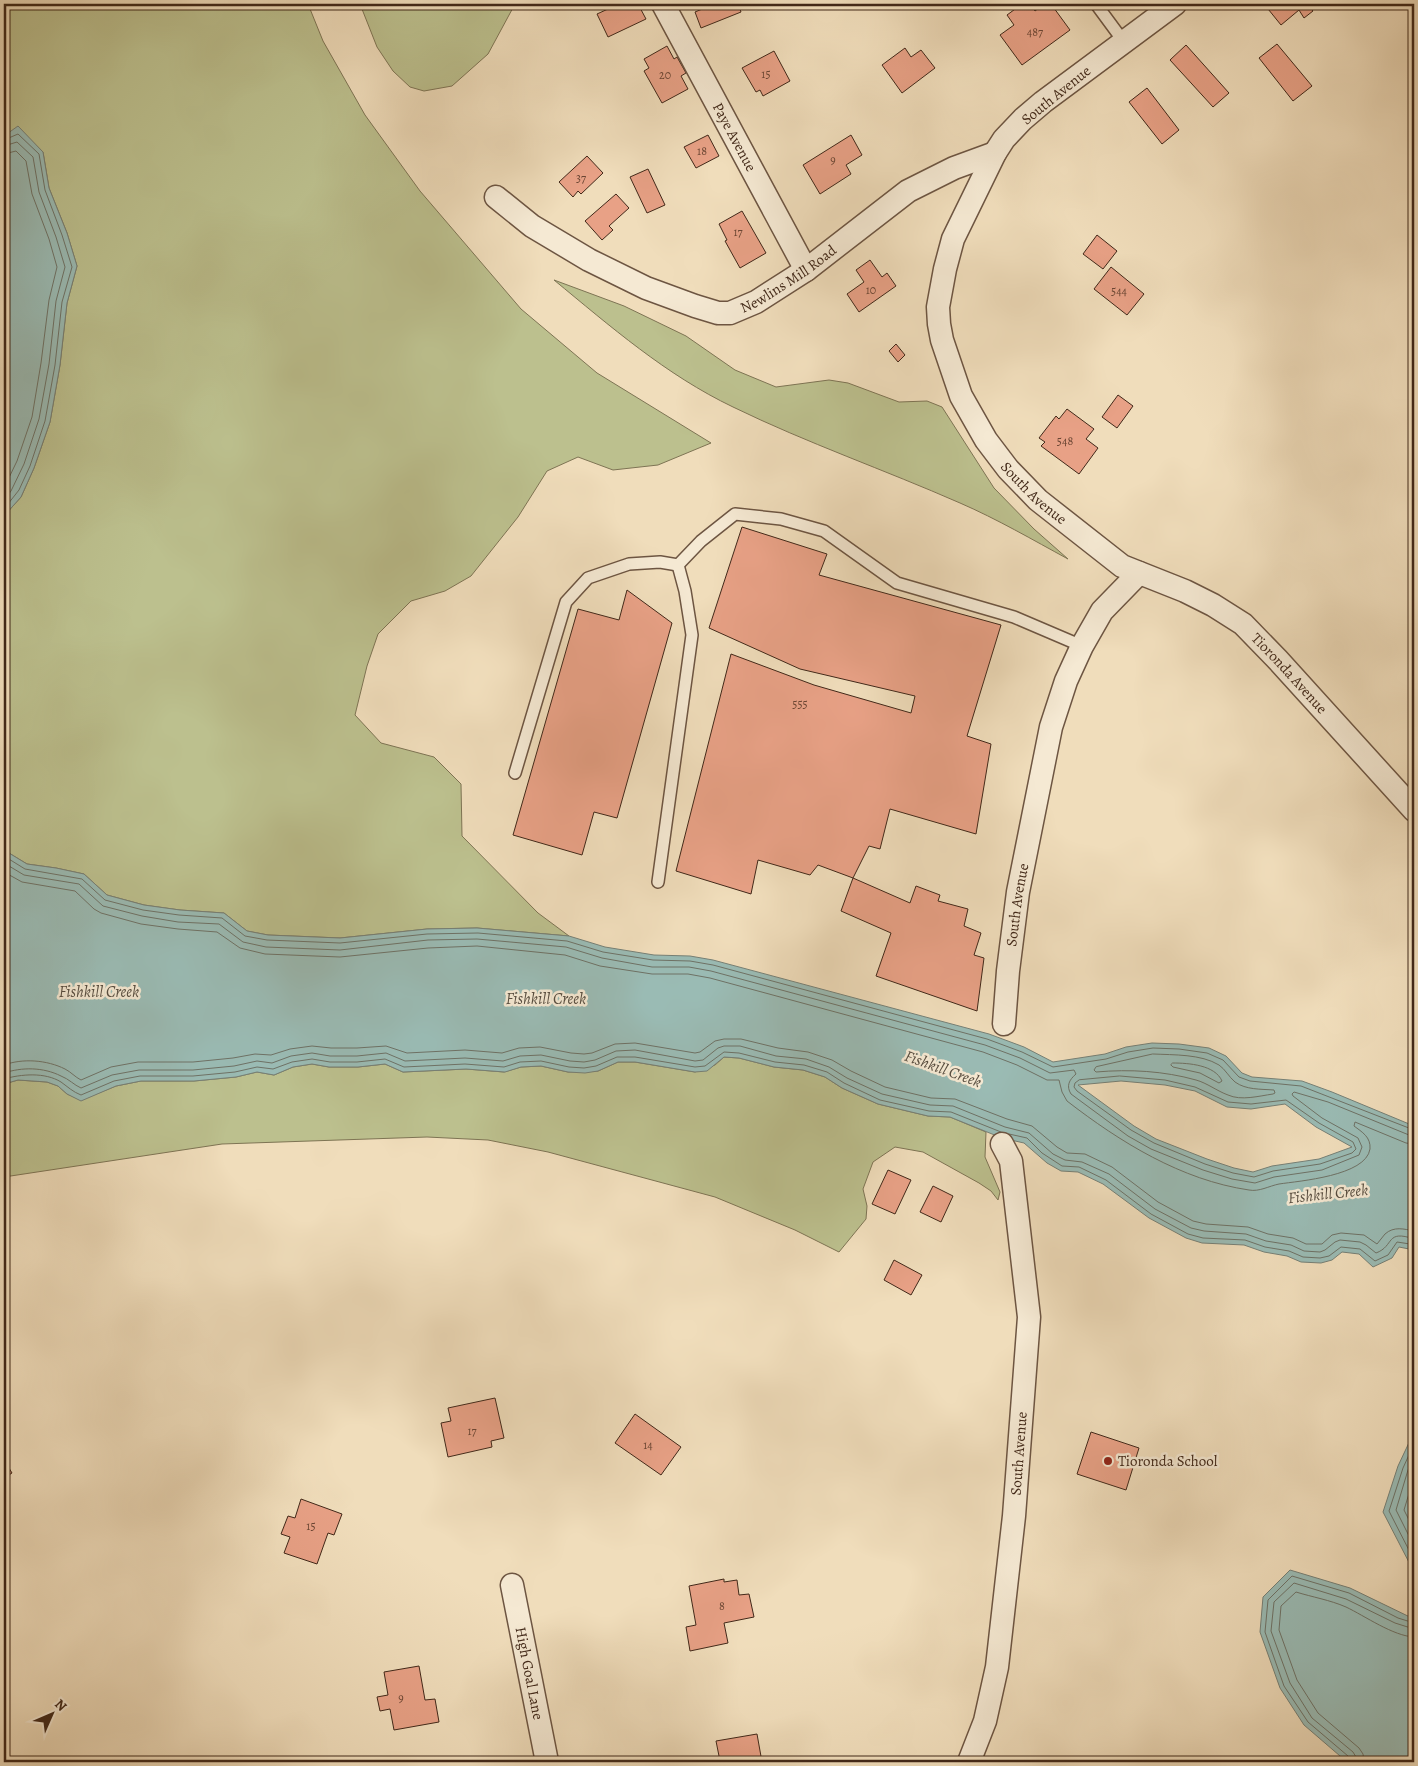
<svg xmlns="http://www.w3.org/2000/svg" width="1418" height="1766" font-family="Alegreya,serif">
	<rect width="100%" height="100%" fill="#f0ddbb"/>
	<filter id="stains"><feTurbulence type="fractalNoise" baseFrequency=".004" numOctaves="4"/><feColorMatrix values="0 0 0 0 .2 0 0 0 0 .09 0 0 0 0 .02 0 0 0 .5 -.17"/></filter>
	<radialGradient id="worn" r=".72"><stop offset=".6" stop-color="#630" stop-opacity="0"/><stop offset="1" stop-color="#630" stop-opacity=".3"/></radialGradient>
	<g fill="#bcc08e" stroke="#7e7454">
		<path d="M 4,4 L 308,4 L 323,41 L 365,115 L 420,191 L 521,309 L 597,373 L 711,443 L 658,465 L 613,470 L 578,457 L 547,471 L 518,517 L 471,576 L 445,591 L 411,601 L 378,634 L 367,666 L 355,715 L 381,743 L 434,757 L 461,784 L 462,836 L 538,913 L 569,936 L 477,928 L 427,929 L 340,938 L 268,935 L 247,931 L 224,913 L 180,910 L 144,905 L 107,895 L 84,874 L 56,868 L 27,864 L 4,850 L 4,516 L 21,497 L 34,468 L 50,422 L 60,365 L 67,303 L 77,266 L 67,233 L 49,188 L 43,152 L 4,136 Z"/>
		<path d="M 360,4 L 515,4 L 488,54 L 452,86 L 424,91 L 410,87 L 393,71 L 377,47 Z"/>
		<path d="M 554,280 L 624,306 L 686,336 L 735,370 L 776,387 L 829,380 L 848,383 L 899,402 L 927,401 L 942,407 L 994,488 L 1034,529 L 1068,559 C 1033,540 997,519 960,503 C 885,470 807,443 733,407 C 666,375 610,326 554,280 Z"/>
		<path d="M 724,1057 L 739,1058 L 774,1067 L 803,1070 L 825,1077 L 842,1088 L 878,1104 L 928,1116 L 950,1117 L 986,1132 L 985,1157 L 1000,1192 L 998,1200 L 991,1191 L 979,1183 L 923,1152 L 895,1147 L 873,1162 L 863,1189 L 867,1206 L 866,1219 L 839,1252 L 795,1230 L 715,1197 L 548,1152 L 488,1140 L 427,1137 L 222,1144 L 4,1177 L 4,1084 L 18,1080 L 47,1082 L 58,1086 L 67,1094 L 81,1100 L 116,1086 L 141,1081 L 194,1081 L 236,1077 L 257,1072 L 274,1075 L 293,1067 L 312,1064 L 329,1067 L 358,1067 L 385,1064 L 403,1072 L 466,1069 L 504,1072 L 521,1067 L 541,1066 L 568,1072 L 598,1071 L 618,1062 L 635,1062 L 695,1072 L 715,1065 Z"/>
	</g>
	<g fill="#9abbb4" stroke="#768076" fill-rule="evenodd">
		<path d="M 18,126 L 43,152 L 49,188 L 67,233 L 77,266 L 67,303 L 60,365 L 50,422 L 34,468 L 21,497 L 4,516 L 4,136 Z"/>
		<path d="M 4,850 L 27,864 L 56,868 L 84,874 L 107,895 L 144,905 L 180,910 L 224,913 L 247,931 L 268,935 L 340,938 L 427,929 L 477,928 L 569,936 L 605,947 L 654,955 L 690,956 L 713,960 L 989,1034 L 1024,1047 L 1053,1062 L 1105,1054 L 1126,1047 L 1152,1043 L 1179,1044 L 1209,1048 L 1226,1056 L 1242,1073 L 1252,1077 L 1302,1081 L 1332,1092 L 1414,1126 L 1414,1255 L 1409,1249 L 1399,1247 L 1392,1258 L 1373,1267 L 1359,1254 L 1342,1252 L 1332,1260 L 1321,1263 L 1301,1262 L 1287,1256 L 1264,1252 L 1244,1245 L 1202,1243 L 1186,1238 L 1149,1218 L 1103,1184 L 1078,1172 L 1061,1171 L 1047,1163 L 1024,1143 L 1002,1138 L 950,1117 L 928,1116 L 878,1104 L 842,1088 L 825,1077 L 803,1070 L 774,1067 L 739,1058 L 724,1057 L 707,1071 L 695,1072 L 635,1062 L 618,1062 L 598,1071 L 585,1073 L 568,1072 L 541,1066 L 521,1067 L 505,1072 L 466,1069 L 403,1072 L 385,1064 L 358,1067 L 329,1067 L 312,1064 L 293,1067 L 274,1075 L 257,1072 L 236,1077 L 194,1081 L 141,1081 L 116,1086 L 81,1101 L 67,1094 L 58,1086 L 47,1082 L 18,1080 L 4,1084 ZM 1121,1081 L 1165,1085 L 1195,1091 L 1227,1107 L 1251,1109 L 1285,1104 L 1316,1127 L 1352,1147 L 1319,1159 L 1272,1166 L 1253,1172 L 1234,1168 L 1207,1159 L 1156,1139 L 1134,1126 L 1078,1085 Z"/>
		<path d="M 1414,1432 L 1414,1572 L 1383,1512 L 1398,1466 Z"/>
		<path d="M 1290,1570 L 1350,1588 L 1414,1619 L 1414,1762 L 1347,1762 L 1304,1725 L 1280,1688 L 1260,1632 L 1263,1597 Z"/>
	</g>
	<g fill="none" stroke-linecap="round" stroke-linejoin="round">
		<g stroke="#6e7266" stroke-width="1">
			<path d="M 4,140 L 18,134 L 39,154 L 45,190 L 62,235 L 72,267 L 62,302 L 55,365 L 45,421 L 30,466 L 19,490 L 4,509"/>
			<path d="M 4,146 L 17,142 L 33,157 L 39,192 L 56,237 L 65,267 L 56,301 L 49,364 L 39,419 L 24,464 L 11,491 L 4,500"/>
			<path d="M 4,154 L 16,151 L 26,161 L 32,194 L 49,239 L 57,267 L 49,300 L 41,363 L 32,417 L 17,461 L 4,488"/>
			<path d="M 4,856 L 25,869 L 82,879 L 105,900 L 143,910 L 179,915 L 222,918 L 245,936 L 267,940 L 340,943 L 427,934 L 478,933 L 567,941 L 603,952 L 653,960 L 690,961 L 713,965 L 987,1039 L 1022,1052 L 1053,1067 L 1106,1059 L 1128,1052 L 1153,1048 L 1179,1049 L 1207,1053 L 1223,1060 L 1239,1077 L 1250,1081 L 1301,1086 L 1414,1130"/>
			<path d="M 4,863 L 24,875 L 79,884 L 103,906 L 142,916 L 178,922 L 219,924 L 243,942 L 266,947 L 340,950 L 428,940 L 477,939 L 566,947 L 602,958 L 652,967 L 689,967 L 711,971 L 985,1045 L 1020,1058 L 1050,1073 L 1074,1070 L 1076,1074 C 1069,1080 1066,1086 1071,1094 L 1128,1136 L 1151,1149 L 1203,1170 L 1232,1179 L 1255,1183 L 1274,1177 L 1322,1170 L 1359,1155 L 1362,1147 L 1358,1138 L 1322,1118 L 1293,1096 L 1292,1094 L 1294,1092 L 1328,1102 L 1409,1135 L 1414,1136"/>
			<path d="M 4,872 L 22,882 L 75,891 L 94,909 L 101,913 L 141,924 L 178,929 L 217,932 L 240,948 L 265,954 L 340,957 L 428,948 L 477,946 L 565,955 L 600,966 L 652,974 L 688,974 L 710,978 L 983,1052 L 1017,1065 L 1047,1080 L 1059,1080 L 1062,1092 L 1067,1101 C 1120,1142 1181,1180 1249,1190 C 1259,1192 1269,1186 1279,1184 C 1299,1181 1366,1176 1370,1149 C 1371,1137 1362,1132 1354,1126 L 1355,1122 L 1406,1143 L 1414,1144"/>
			<path d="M 1153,1054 C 1174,1055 1201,1054 1219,1065 C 1225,1069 1229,1077 1235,1082 C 1246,1090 1261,1089 1274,1090 L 1275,1093 L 1273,1094 C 1259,1096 1241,1101 1228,1095 C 1217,1091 1207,1083 1196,1080 C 1164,1071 1130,1069 1096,1072 L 1094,1070 L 1096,1067 Z"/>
			<path d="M 1173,1063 C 1189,1063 1215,1065 1222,1081 L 1219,1083 L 1200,1073 L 1173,1067 L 1171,1065 Z"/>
			<path d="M 4,1065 C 23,1058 47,1060 65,1069 C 71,1072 75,1077 81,1080 L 111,1067 L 138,1062 L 193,1062 L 233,1058 L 255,1054 L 271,1055 L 290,1049 L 312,1046 L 331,1048 L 357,1048 L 386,1046 L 407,1053 L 465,1050 L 502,1053 L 519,1048 L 540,1047 L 571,1053 L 584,1054 L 592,1053 L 615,1044 L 635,1043 L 695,1053 L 700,1052 L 715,1041 L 724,1039 L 741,1039 L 778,1048 L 808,1052 L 832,1060 L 851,1071 L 885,1087 L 931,1098 L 955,1099 L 1007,1119 L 1032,1126 L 1057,1147 L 1067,1153 L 1085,1154 L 1112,1167 L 1158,1202 L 1193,1221 L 1206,1224 L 1248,1227 L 1268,1234 L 1293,1238 L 1306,1244 L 1322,1244 L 1332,1235 L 1341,1233 L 1364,1235 L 1377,1244 C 1380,1241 1382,1237 1385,1234 C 1394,1226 1404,1229 1414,1231"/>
			<path d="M 4,1073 C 22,1067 43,1067 61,1076 C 69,1079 74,1085 81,1088 L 112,1075 L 139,1070 L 193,1070 L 234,1066 L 257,1061 L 272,1063 L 291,1056 L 312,1053 L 330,1056 L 357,1056 L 386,1053 L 405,1061 L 465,1058 L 503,1061 L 520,1056 L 541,1055 L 570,1061 L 584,1062 L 595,1060 L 616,1051 L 635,1050 L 695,1061 L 703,1060 L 718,1048 L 724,1046 L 740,1046 L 776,1056 L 806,1059 L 829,1067 L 847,1078 L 882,1094 L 930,1105 L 953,1106 L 1005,1127 L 1029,1133 L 1053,1154 L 1065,1160 L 1082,1162 L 1109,1174 L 1155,1209 L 1191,1228 L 1204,1231 L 1246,1234 L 1266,1241 L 1291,1245 L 1304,1251 L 1320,1252 L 1325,1250 L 1335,1242 L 1340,1240 L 1360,1242 L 1366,1245 L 1376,1253 C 1395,1246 1385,1229 1414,1239"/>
			<path d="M 1120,1076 L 1165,1080 L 1195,1087 L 1228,1102 L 1251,1104 L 1286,1100 L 1319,1123 L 1353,1142 L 1356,1149 L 1352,1153 L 1320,1164 L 1273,1171 L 1254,1177 L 1233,1173 L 1205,1164 L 1154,1143 L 1131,1130 L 1077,1091 L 1074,1087 L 1075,1083 L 1079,1080 Z"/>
			<path d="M 4,1079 C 21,1074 45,1072 61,1082 C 68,1087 73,1092 81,1095 L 114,1081 L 140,1076 L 193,1076 L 235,1072 L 257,1067 L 273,1069 L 292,1062 L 312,1059 L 330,1062 L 357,1062 L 385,1059 L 404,1067 L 465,1064 L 504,1067 L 520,1062 L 541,1061 L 569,1067 L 584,1068 L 596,1066 L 617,1057 L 635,1057 L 695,1067 L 705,1066 L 724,1052 L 739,1053 L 775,1062 L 804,1065 L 827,1072 L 844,1083 L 880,1100 L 929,1111 L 951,1112 L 1001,1132"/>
			<path d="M 1009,1134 L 1027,1138 L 1042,1153 L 1062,1166 L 1079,1167 L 1106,1180 L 1151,1214 L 1188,1234 L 1203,1238 L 1245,1240 L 1265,1247 L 1289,1251 L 1303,1257 L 1320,1258 L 1329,1256 L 1341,1247 L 1360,1249 L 1375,1261 L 1388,1255 L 1397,1242 L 1410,1244 L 1414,1248"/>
			<path d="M 1414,1444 L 1403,1468 L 1389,1511 L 1414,1560"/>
			<path d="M 1414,1458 L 1408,1470 L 1396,1510 L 1414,1546"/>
			<path d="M 1414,1477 L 1404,1510 L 1414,1530"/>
			<path d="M 1350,1762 L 1348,1756 L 1308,1722 L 1284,1686 L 1265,1632 L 1268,1600 L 1292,1576 L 1349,1593 L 1398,1618 L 1414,1623"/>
			<path d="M 1356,1762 L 1356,1757 L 1353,1752 L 1312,1718 L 1290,1683 L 1271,1631 L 1274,1602 L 1294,1583 L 1346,1599 L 1395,1623 L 1414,1629"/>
			<path d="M 1364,1762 L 1363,1754 L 1359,1748 L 1318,1713 L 1297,1680 L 1279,1630 L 1281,1606 L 1296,1592 C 1312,1597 1330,1600 1346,1607 C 1365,1616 1393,1636 1414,1637"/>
		</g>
	</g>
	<g fill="#e8a186" stroke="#412819">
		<path d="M 619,4 L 638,4 L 646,19 L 608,37 L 597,14 Z"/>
		<path d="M 705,4 L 738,4 L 741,12 L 701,28 L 695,12 L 707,7 Z"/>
		<path d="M 1022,4 L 1030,4 L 1035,11 L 1044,4 L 1051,4 L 1070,30 L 1022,65 L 1000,35 L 1014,25 L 1007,15 Z"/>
		<path d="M 1264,4 L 1307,4 L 1313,11 L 1304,18 L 1299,10 L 1281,25 Z"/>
		<path d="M 1277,44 L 1312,86 L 1293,101 L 1259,58 Z"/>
		<path d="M 1186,45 L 1229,93 L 1213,107 L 1170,60 Z"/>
		<path d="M 667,46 L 674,59 L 677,57 L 686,73 L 681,76 L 688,89 L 662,103 L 644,71 L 649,68 L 644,59 Z"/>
		<path d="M 905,48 L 911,57 L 921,50 L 935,68 L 902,93 L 882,65 Z"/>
		<path d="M 774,51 L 790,81 L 763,96 L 760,90 L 756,92 L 742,68 Z"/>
		<path d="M 1147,88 L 1179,130 L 1162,144 L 1129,102 Z"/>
		<path d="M 708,135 L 719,156 L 696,168 L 684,147 Z"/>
		<path d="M 851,135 L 862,155 L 846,165 L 851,174 L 820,194 L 803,165 Z"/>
		<path d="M 587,156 L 603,173 L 581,194 L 578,191 L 573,197 L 559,182 Z"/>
		<path d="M 648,169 L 665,205 L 647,213 L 630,177 Z"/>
		<path d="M 616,194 L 629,208 L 609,226 L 613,230 L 602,240 L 585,221 Z"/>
		<path d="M 742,211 L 766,253 L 740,268 L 725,241 L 727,240 L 719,224 Z"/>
		<path d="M 1097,235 L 1117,251 L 1103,269 L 1083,254 Z"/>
		<path d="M 870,260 L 882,277 L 887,273 L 896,286 L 859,312 L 847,294 L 864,282 L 856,270 Z"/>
		<path d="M 1111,267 L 1144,294 L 1127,315 L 1094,289 Z"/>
		<path d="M 896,344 L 905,355 L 898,362 L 889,351 Z"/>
		<path d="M 1118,395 L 1133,406 L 1117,428 L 1102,417 Z"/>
		<path d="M 1067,409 L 1094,429 L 1086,439 L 1098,448 L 1079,474 L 1041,446 L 1045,442 L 1039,438 L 1056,416 L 1059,419 Z"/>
		<path d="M 742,527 L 827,554 L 819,575 L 1001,625 L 967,736 L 991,744 L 976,834 L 890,809 L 880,849 L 869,846 L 853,878 L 818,865 L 810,875 L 758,860 L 751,894 L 676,871 L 731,654 L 814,685 L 911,713 L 915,696 L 800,669 L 709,628 Z"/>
		<path d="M 627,590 L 672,623 L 617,818 L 594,812 L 582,855 L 513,835 L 578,609 L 619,620 Z"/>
		<path d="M 853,878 L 910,903 L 916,886 L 940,895 L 938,901 L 968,909 L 964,926 L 981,933 L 974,955 L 984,958 L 977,1011 L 876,976 L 891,933 L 841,911 Z"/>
		<path d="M 888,1170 L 911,1180 L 895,1214 L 872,1204 Z"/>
		<path d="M 933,1186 L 953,1196 L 941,1222 L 920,1212 Z"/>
		<path d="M 894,1260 L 922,1275 L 911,1295 L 884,1280 Z"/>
		<path d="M 495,1398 L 504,1438 L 491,1441 L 492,1447 L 448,1457 L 441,1423 L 451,1421 L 448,1408 Z"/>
		<path d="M 635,1414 L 681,1447 L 661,1475 L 615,1443 Z"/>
		<path d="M 1091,1432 L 1139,1448 L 1126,1490 L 1077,1474 Z"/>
		<path d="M 4,1460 L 12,1473 L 4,1478 Z"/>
		<path d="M 301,1499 L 342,1514 L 334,1535 L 328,1533 L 317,1564 L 284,1553 L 290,1537 L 281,1534 L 288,1516 L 295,1518 Z"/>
		<path d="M 724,1579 L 724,1582 L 737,1580 L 739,1595 L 749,1594 L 754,1617 L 724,1623 L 728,1643 L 690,1651 L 686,1627 L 696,1625 L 689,1586 Z"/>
		<path d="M 419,1666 L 425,1700 L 435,1699 L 439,1722 L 394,1730 L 390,1709 L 380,1711 L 377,1697 L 388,1695 L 384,1672 Z"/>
		<path d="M 757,1734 L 762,1762 L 727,1762 L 726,1760 L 720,1761 L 716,1741 Z"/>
	</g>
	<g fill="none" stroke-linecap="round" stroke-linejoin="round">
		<defs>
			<g id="lane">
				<path d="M 1096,4 L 1124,42"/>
				<path d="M 515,773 L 566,602 L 588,578 L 629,564 L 660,562 L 678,565 L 701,541 L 735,514 L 781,519 L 824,531 L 897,583 L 1014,617 L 1082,646"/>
				<path d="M 658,882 L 692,635 L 685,591 L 678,565"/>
			</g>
			<g id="street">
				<path id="s1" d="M 663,4 L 806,270"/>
				<path id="s2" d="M 1175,4 L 1043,102 L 1023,119 L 1004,139 L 995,153 L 953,239 L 945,269 L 938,307 L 939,324 L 942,340 L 961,396 L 986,440 L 1008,469 L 1038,500 L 1122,566 L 1185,591 L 1213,605 L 1243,624 L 1277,659 L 1414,810"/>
				<path id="s3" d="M 496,197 L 532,226 L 589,260 L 646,288 L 695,306 L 718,313 L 730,313 L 756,302 L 806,270 L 908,191 L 954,168 L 995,153"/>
				<path id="s4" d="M 1004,1024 L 1008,971 L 1018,892 L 1051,727 L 1066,681 L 1082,646 L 1102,611 L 1139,573"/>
				<path id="s5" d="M 512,1585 L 547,1762"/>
				<path id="s6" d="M 969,1762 L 985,1721 L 997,1667 L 1014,1516 L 1029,1317 L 1011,1161 L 1002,1144"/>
			</g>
		</defs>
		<use href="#lane" stroke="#6d5542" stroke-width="14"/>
		<use href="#street" stroke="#6d5542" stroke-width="25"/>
		<use href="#lane" stroke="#f5e9d3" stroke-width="11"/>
		<use href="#street" stroke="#f5e9d3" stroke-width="22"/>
	</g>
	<circle fill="#8f2418" stroke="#f5e9d3" stroke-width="2" cx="1108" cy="1461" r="5"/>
	<g text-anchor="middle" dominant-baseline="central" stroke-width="5" stroke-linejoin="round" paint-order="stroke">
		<g font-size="12" fill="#6b4634">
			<text x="1035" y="32">487</text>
			<text x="766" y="74">15</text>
			<text x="665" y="75">20</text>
			<text x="702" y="151">18</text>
			<text x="833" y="160">9</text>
			<text x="581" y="178">37</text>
			<text x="738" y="232">17</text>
			<text x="871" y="290">10</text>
			<text x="1119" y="291">544</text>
			<text x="1065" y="441">548</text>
			<text x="800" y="704">555</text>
			<text x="472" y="1431">17</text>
			<text x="648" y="1445">14</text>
			<text x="311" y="1526">15</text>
			<text x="722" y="1606">8</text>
			<text x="401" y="1698">9</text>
		</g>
		<g font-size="15" fill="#412819" stroke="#f5e9d3">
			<text transform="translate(1056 95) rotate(-39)">South Avenue</text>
			<text stroke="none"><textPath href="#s1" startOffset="151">Paye Avenue</textPath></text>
			<text stroke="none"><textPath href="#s3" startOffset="332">Newlins Mill Road</textPath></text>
			<text stroke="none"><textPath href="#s2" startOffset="615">South Avenue</textPath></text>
			<text stroke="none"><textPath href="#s2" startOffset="932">Tioronda Avenue</textPath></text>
			<text stroke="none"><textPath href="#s4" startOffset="120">South Avenue</textPath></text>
			<text stroke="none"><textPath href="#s6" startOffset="314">South Avenue</textPath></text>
			<text stroke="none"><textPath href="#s5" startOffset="90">High Goal Lane</textPath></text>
		</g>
		<g font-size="15" fill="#412819" stroke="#f5e9d3" text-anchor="start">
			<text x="1118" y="1461">Tioronda School</text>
		</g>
		<g font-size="16" font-style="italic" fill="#574d40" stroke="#f5e9d3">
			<text x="99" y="992">Fishkill Creek</text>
			<text x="546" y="999">Fishkill Creek</text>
			<text transform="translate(943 1069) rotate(20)">Fishkill Creek</text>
			<text transform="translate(1328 1194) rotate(-6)">Fishkill Creek</text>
		</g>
	</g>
	<rect width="1418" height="1766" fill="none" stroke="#f0ddbb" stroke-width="20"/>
	<rect x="5" y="5" width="1408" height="1756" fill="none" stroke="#412819" stroke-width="2.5"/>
	<rect x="10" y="10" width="1398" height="1746" fill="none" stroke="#412819"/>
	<g transform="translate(52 1714) rotate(45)" stroke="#f5e9d3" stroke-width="4" paint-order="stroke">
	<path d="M0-4L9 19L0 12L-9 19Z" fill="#412819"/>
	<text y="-8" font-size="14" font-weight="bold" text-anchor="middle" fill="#412819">N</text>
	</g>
	<rect width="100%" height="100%" filter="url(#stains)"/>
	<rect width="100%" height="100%" fill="url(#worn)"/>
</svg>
